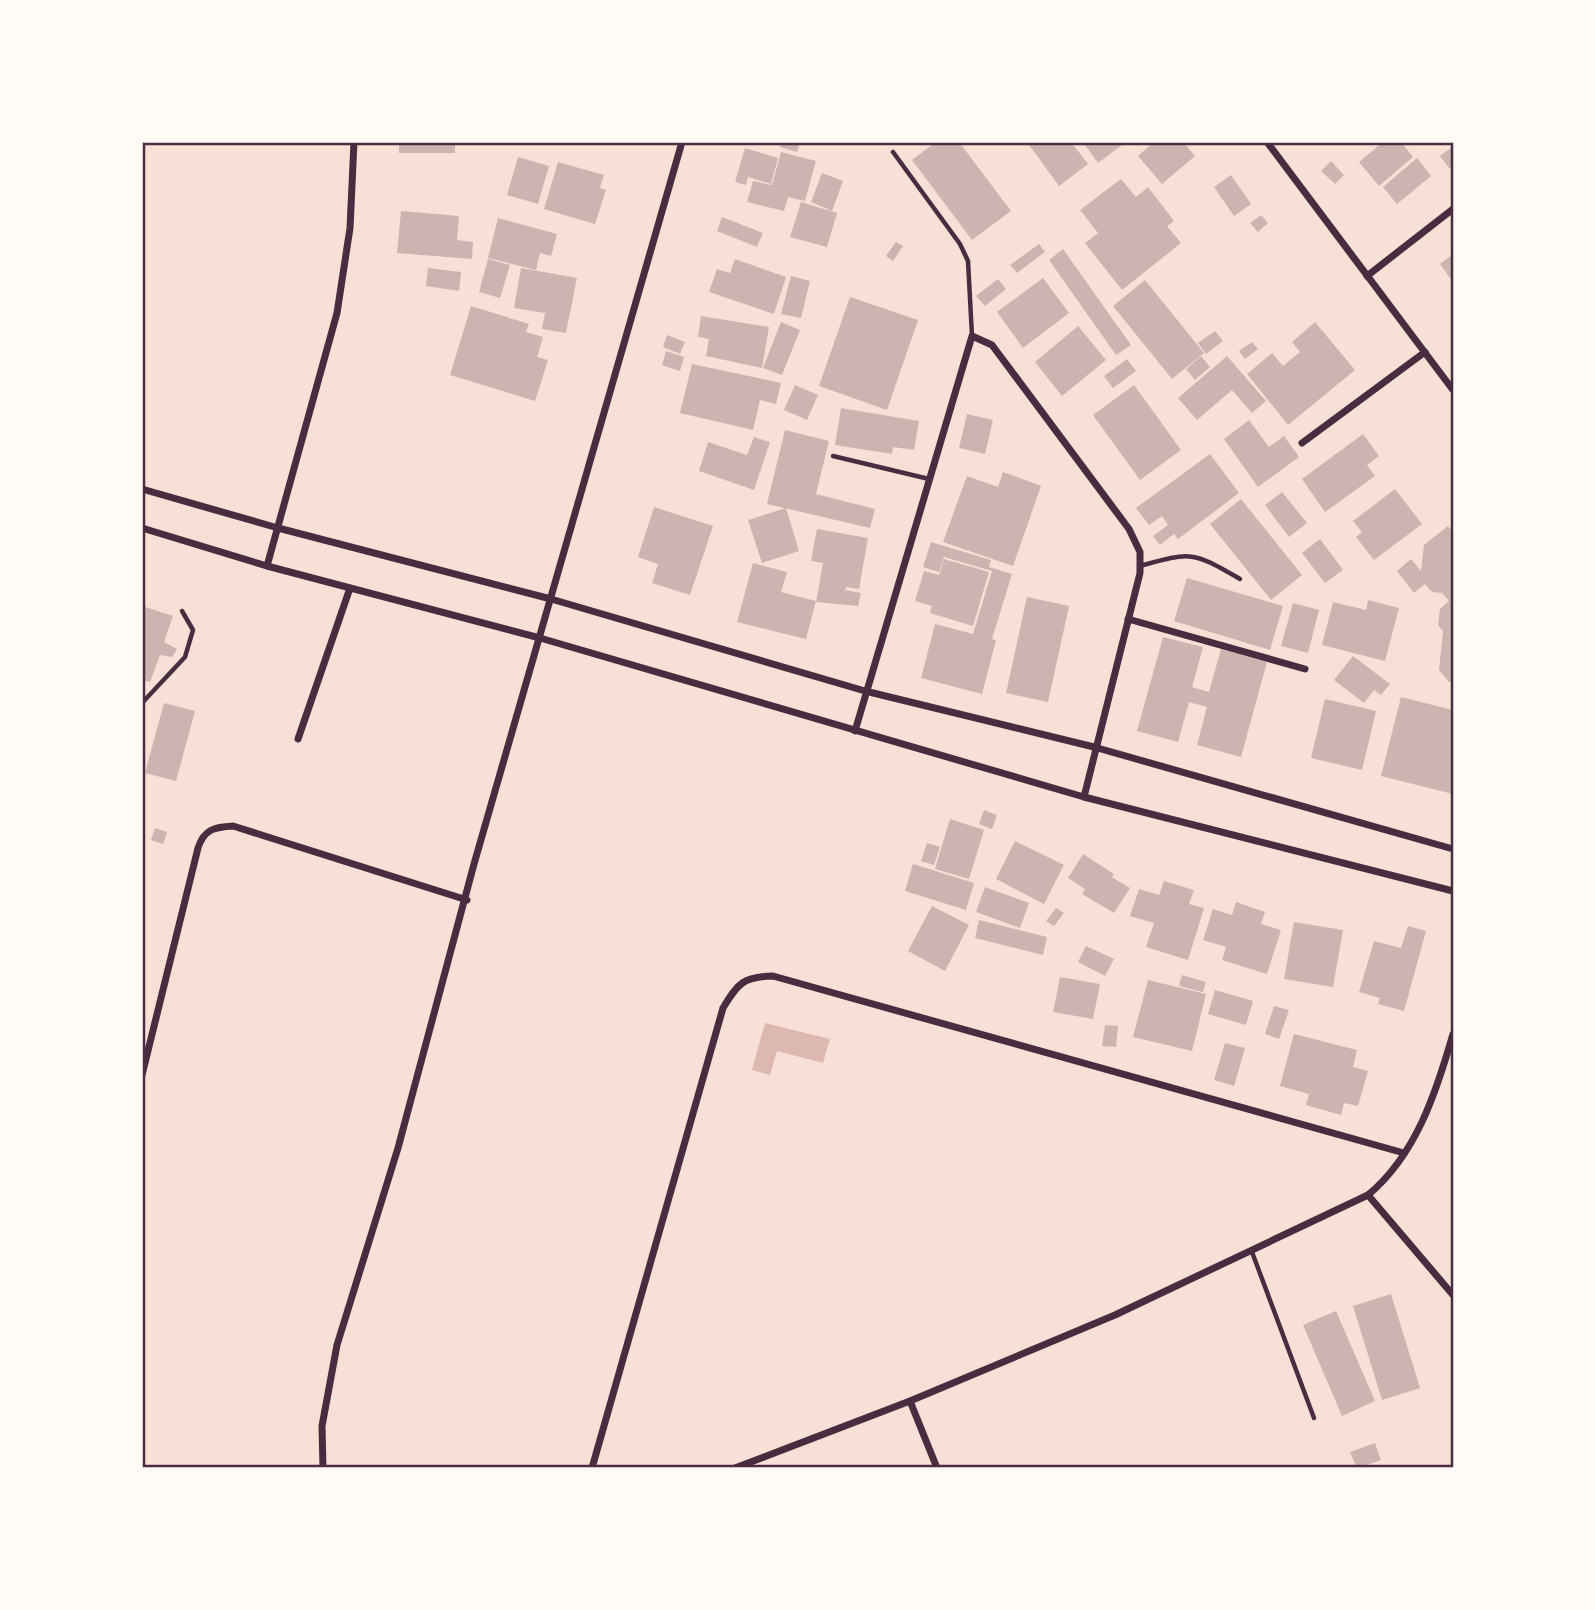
<svg xmlns="http://www.w3.org/2000/svg" width="1595" height="1610" font-family="'Varela Round',sans-serif">
	<rect width="100%" height="100%" fill="#f7e1d7"/>
	<path fill="#dcb8b0" d="M 765,1023 L 830,1039 L 823,1063 L 777,1051 L 770,1075 L 752,1070 Z"/>
	<g fill="#ccb4b1">
		<rect x="399" y="142" width="56" height="11"/>
		<path d="M 781,142 L 800,142 L 797,152 L 780,147 Z"/>
		<path d="M 936,142 L 959,142 L 1011,211 L 972,240 L 912,160 Z"/>
		<path d="M 1027,142 L 1071,142 L 1088,164 L 1059,186 Z"/>
		<path d="M 1083,142 L 1126,142 L 1098,163 Z"/>
		<path d="M 1154,142 L 1183,142 L 1195,156 L 1162,184 L 1138,156 Z"/>
		<path d="M 1383,142 L 1401,142 L 1413,157 L 1379,186 L 1359,162 Z"/>
		<path d="M 745,148 L 778,158 L 771,184 L 748,177 L 746,185 L 735,182 Z"/>
		<path d="M 1451,148 L 1453,166 L 1450,169 L 1440,156 Z"/>
		<path d="M 781,152 L 816,161 L 805,201 L 788,197 L 784,211 L 747,202 L 753,181 L 772,185 Z"/>
		<path d="M 518,157 L 549,166 L 538,204 L 507,195 Z"/>
		<path d="M 1417,158 L 1431,176 L 1397,204 L 1383,187 Z"/>
		<path d="M 1331,161 L 1344,175 L 1335,184 L 1321,171 Z"/>
		<path d="M 558,162 L 604,175 L 600,188 L 606,190 L 595,224 L 544,209 Z"/>
		<path d="M 822,173 L 843,181 L 832,211 L 811,202 Z"/>
		<path d="M 1231,175 L 1251,204 L 1234,216 L 1214,187 Z"/>
		<path d="M 1121,179 L 1136,197 L 1148,187 L 1174,221 L 1167,226 L 1181,243 L 1122,290 L 1085,243 L 1098,233 L 1080,210 Z"/>
		<path d="M 801,202 L 837,213 L 827,247 L 790,237 Z"/>
		<path d="M 401,211 L 459,216 L 457,240 L 473,242 L 472,259 L 397,253 Z"/>
		<path d="M 1261,215 L 1268,223 L 1258,232 L 1250,223 Z"/>
		<path d="M 722,217 L 763,233 L 757,247 L 717,231 Z"/>
		<path d="M 498,218 L 557,234 L 551,256 L 540,253 L 536,270 L 488,258 Z"/>
		<path d="M 896,242 L 903,246 L 893,261 L 886,256 Z"/>
		<path d="M 1039,244 L 1045,252 L 1017,273 L 1010,265 Z"/>
		<path d="M 1063,249 L 1131,345 L 1116,355 L 1049,260 Z"/>
		<path d="M 1453,254 L 1453,282 L 1440,264 Z"/>
		<path d="M 488,259 L 510,265 L 500,298 L 479,292 Z"/>
		<path d="M 735,259 L 786,277 L 774,314 L 709,292 L 717,269 L 730,273 Z"/>
		<path d="M 428,268 L 461,272 L 459,291 L 426,286 Z"/>
		<path d="M 521,268 L 577,278 L 566,333 L 542,329 L 545,313 L 514,308 Z"/>
		<path d="M 791,276 L 810,281 L 801,318 L 781,314 Z"/>
		<path d="M 1043,278 L 1069,313 L 1023,348 L 997,312 Z"/>
		<path d="M 998,279 L 1006,289 L 985,306 L 976,296 Z"/>
		<path d="M 1145,280 L 1204,353 L 1172,379 L 1113,306 Z"/>
		<path d="M 850,297 L 918,320 L 887,410 L 819,386 Z"/>
		<path d="M 471,306 L 529,324 L 526,332 L 543,337 L 537,357 L 548,360 L 535,401 L 450,375 Z"/>
		<path d="M 701,316 L 769,327 L 762,368 L 706,356 L 709,339 L 698,337 Z"/>
		<path d="M 781,322 L 800,330 L 782,375 L 763,368 Z"/>
		<path d="M 1315,322 L 1355,370 L 1288,425 L 1247,374 L 1272,353 L 1283,366 L 1300,352 L 1292,342 Z"/>
		<path d="M 1078,326 L 1106,360 L 1062,396 L 1035,362 Z"/>
		<path d="M 1215,331 L 1223,341 L 1206,354 L 1198,343 Z"/>
		<path d="M 667,335 L 685,342 L 680,354 L 663,347 Z"/>
		<path d="M 1252,342 L 1258,349 L 1245,359 L 1239,351 Z"/>
		<path d="M 666,351 L 684,357 L 680,371 L 662,365 Z"/>
		<path d="M 1201,356 L 1210,367 L 1195,380 L 1186,369 Z"/>
		<path d="M 1227,356 L 1266,401 L 1252,413 L 1232,390 L 1197,420 L 1178,398 Z"/>
		<path d="M 1127,359 L 1136,371 L 1113,388 L 1104,376 Z"/>
		<path d="M 692,364 L 781,383 L 776,404 L 760,400 L 753,430 L 680,413 Z"/>
		<path d="M 795,385 L 818,395 L 807,420 L 784,410 Z"/>
		<path d="M 1134,385 L 1181,450 L 1140,480 L 1093,415 Z"/>
		<path d="M 841,408 L 919,421 L 914,450 L 893,447 L 892,454 L 835,445 Z"/>
		<path d="M 967,414 L 993,420 L 985,454 L 959,448 Z"/>
		<path d="M 1249,420 L 1269,447 L 1284,436 L 1299,457 L 1258,487 L 1224,439 Z"/>
		<path d="M 785,430 L 829,441 L 816,494 L 875,509 L 870,528 L 767,504 Z"/>
		<path d="M 1363,434 L 1379,456 L 1367,465 L 1375,476 L 1325,512 L 1302,479 Z"/>
		<path d="M 754,437 L 770,442 L 754,490 L 699,471 L 708,442 L 747,455 Z"/>
		<path d="M 1210,454 L 1239,493 L 1178,539 L 1174,534 L 1160,545 L 1153,536 L 1168,525 L 1162,516 L 1149,525 L 1136,508 Z"/>
		<path d="M 1003,472 L 1041,486 L 1013,566 L 943,542 L 967,476 L 998,487 Z"/>
		<path d="M 1395,489 L 1422,524 L 1374,560 L 1356,537 L 1362,532 L 1353,521 Z"/>
		<path d="M 1282,492 L 1307,523 L 1289,537 L 1265,505 Z"/>
		<path d="M 1241,499 L 1302,575 L 1271,600 L 1210,524 Z"/>
		<path d="M 654,507 L 713,526 L 690,595 L 652,583 L 658,564 L 638,557 Z"/>
		<path d="M 786,508 L 799,551 L 762,563 L 748,520 Z"/>
		<path d="M 1448,526 L 1453,533 L 1453,683 L 1449,682 L 1439,670 L 1443,631 L 1438,625 L 1440,609 L 1449,601 L 1442,593 L 1432,592 L 1425,584 L 1414,593 L 1397,571 L 1411,559 L 1421,571 L 1424,545 Z"/>
		<path d="M 817,529 L 868,538 L 859,589 L 846,587 L 844,598 L 846,590 L 861,593 L 858,606 L 816,602 L 823,563 L 811,561 Z"/>
		<path d="M 1320,539 L 1343,570 L 1325,583 L 1302,553 Z"/>
		<path d="M 931,542 L 991,560 L 989,567 L 1012,574 L 992,639 L 996,640 L 982,694 L 921,678 L 935,624 L 973,634 L 992,571 L 944,557 L 939,572 L 923,567 Z"/>
		<path d="M 944,559 L 989,572 L 973,626 L 930,613 L 932,606 L 915,601 L 924,571 L 939,575 Z"/>
		<path d="M 753,563 L 787,572 L 781,592 L 816,601 L 806,639 L 737,622 Z"/>
		<path d="M 1187,578 L 1283,606 L 1270,650 L 1174,621 Z"/>
		<path d="M 1027,597 L 1069,606 L 1048,702 L 1006,693 Z"/>
		<path d="M 1368,600 L 1399,608 L 1385,661 L 1322,645 L 1333,602 L 1366,610 Z"/>
		<path d="M 1293,603 L 1319,610 L 1308,653 L 1281,646 Z"/>
		<path d="M 142,606 L 173,616 L 164,642 L 177,649 L 172,657 L 160,655 L 150,682 L 142,680 Z"/>
		<path d="M 1163,637 L 1203,647 L 1192,687 L 1209,692 L 1221,649 L 1267,662 L 1241,757 L 1197,745 L 1207,707 L 1189,702 L 1178,742 L 1137,731 Z"/>
		<path d="M 1353,656 L 1390,684 L 1381,695 L 1374,690 L 1364,703 L 1334,680 Z"/>
		<path d="M 1401,697 L 1453,710 L 1453,794 L 1381,776 Z"/>
		<path d="M 1325,699 L 1376,711 L 1362,770 L 1311,758 Z"/>
		<path d="M 164,703 L 195,711 L 176,781 L 145,773 Z"/>
		<path d="M 984,810 L 997,815 L 992,829 L 979,824 Z"/>
		<path d="M 950,819 L 984,830 L 969,879 L 935,869 Z"/>
		<path d="M 155,828 L 167,832 L 163,844 L 151,840 Z"/>
		<path d="M 1015,841 L 1064,865 L 1044,904 L 996,879 Z"/>
		<path d="M 927,843 L 940,847 L 934,865 L 921,861 Z"/>
		<path d="M 1083,854 L 1114,874 L 1112,877 L 1130,888 L 1114,913 L 1082,894 L 1085,889 L 1068,878 Z"/>
		<path d="M 913,864 L 974,883 L 966,910 L 905,891 Z"/>
		<path d="M 1164,881 L 1194,890 L 1189,904 L 1204,908 L 1188,960 L 1146,947 L 1154,923 L 1130,916 L 1139,889 L 1159,895 Z"/>
		<path d="M 985,887 L 1029,903 L 1020,928 L 976,912 Z"/>
		<path d="M 1236,902 L 1265,912 L 1261,924 L 1281,930 L 1267,974 L 1222,960 L 1226,947 L 1203,940 L 1213,909 L 1232,915 Z"/>
		<path d="M 932,906 L 969,925 L 945,971 L 908,951 Z"/>
		<path d="M 1056,908 L 1064,913 L 1054,926 L 1046,921 Z"/>
		<path d="M 979,920 L 1047,937 L 1043,955 L 975,938 Z"/>
		<path d="M 1294,922 L 1343,930 L 1333,987 L 1284,979 Z"/>
		<path d="M 1408,926 L 1426,931 L 1404,1011 L 1378,1004 L 1380,998 L 1359,992 L 1374,941 L 1401,948 Z"/>
		<path d="M 1086,946 L 1114,959 L 1105,976 L 1078,962 Z"/>
		<path d="M 1182,975 L 1206,982 L 1203,992 L 1179,986 Z"/>
		<path d="M 1060,977 L 1100,984 L 1093,1019 L 1053,1012 Z"/>
		<path d="M 1148,980 L 1206,994 L 1192,1051 L 1133,1037 Z"/>
		<path d="M 1215,990 L 1253,1001 L 1246,1025 L 1208,1014 Z"/>
		<path d="M 1274,1006 L 1289,1010 L 1279,1039 L 1265,1034 Z"/>
		<path d="M 1105,1025 L 1118,1026 L 1116,1047 L 1102,1046 Z"/>
		<path d="M 1294,1034 L 1357,1050 L 1353,1067 L 1368,1071 L 1358,1106 L 1344,1103 L 1341,1115 L 1306,1105 L 1309,1094 L 1280,1086 Z"/>
		<path d="M 1225,1043 L 1245,1048 L 1234,1086 L 1214,1080 Z"/>
		<path d="M 1391,1294 L 1420,1388 L 1382,1400 L 1353,1306 Z"/>
		<path d="M 1336,1311 L 1375,1401 L 1342,1416 L 1303,1325 Z"/>
		<path d="M 1375,1443 L 1381,1460 L 1357,1468 L 1350,1452 Z"/>
	</g>
	<g fill="none" stroke-linecap="round" stroke-linejoin="round">
		<g stroke="#4a2c40" stroke-width="4.5">
			<path d="M 893,152 L 960,244 L 968,261 L 972,336"/>
			<path d="M 833,456 L 929,479"/>
			<path d="M 1140,566 C 1193,551 1193,552 1240,579"/>
			<path d="M 142,703 L 185,657 L 193,630 L 182,611"/>
			<path d="M 1252,1252 L 1314,1418"/>
		</g>
		<g stroke="#4a2c40" stroke-width="7">
			<path d="M 1267,142 L 1453,390"/>
			<path d="M 1367,276 L 1453,209"/>
			<path d="M 1302,443 L 1425,352"/>
			<path d="M 142,489 L 278,528 L 551,599 L 865,691 L 1094,747 L 1453,849"/>
			<path d="M 142,528 L 267,566 L 540,638 L 1084,797 L 1453,891"/>
			<path d="M 267,566 L 337,313 L 350,228 L 354,142"/>
			<path d="M 1128,619 L 1305,669"/>
			<path d="M 855,731 L 972,336 L 992,345 L 1129,529 L 1140,552 L 1140,573 L 1084,797"/>
			<path d="M 298,739 L 350,588"/>
			<path d="M 142,1075 L 198,848 C 204,829 215,827 233,826 L 467,900"/>
			<path d="M 1368,1195 L 1453,1295"/>
			<path d="M 910,1401 L 937,1468"/>
			<path d="M 323,1468 L 322,1426 L 337,1345 L 398,1148 L 474,864 L 682,142"/>
			<path d="M 592,1468 L 723,1008 C 738,983 743,977 773,976 L 1404,1153"/>
			<path d="M 735,1468 L 910,1401 L 1115,1315 L 1368,1195 C 1416,1155 1436,1093 1453,1034"/>
		</g>
	</g>
	<rect width="1595" height="1610" fill="none" stroke="#fffaf5" stroke-width="287"/>
	<rect x="144" y="144" width="1308" height="1322" fill="none" stroke="#4a2c40" stroke-width="2.5"/>
</svg>
